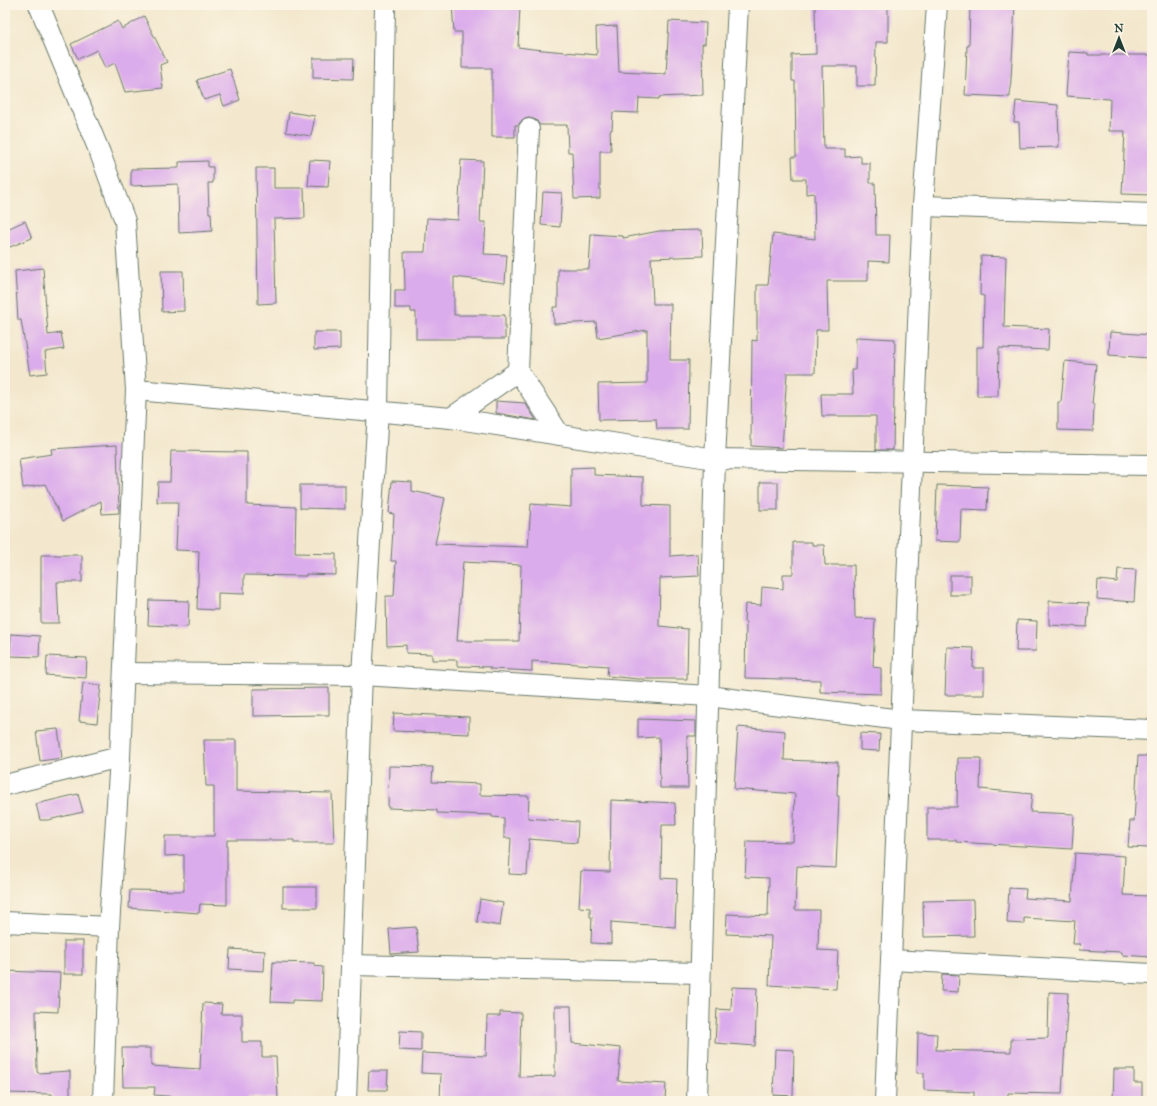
<svg xmlns="http://www.w3.org/2000/svg" width="1157" height="1106" font-family="'IM FELL Great Primer',serif">
	<rect width="100%" height="100%" fill="#fcf5e5"/>
	<filter id="ink" filterUnits="userSpaceOnUse"><feTurbulence type="fractalNoise" baseFrequency=".025" numOctaves="2"/><feDisplacementMap in="SourceGraphic" scale="8" xChannelSelector="R" yChannelSelector="G"/><feConvolveMatrix kernelMatrix="1 2 1 2 8 2 1 2 1" color-interpolation-filters="sRGB"/></filter>
	<filter id="wash" filterUnits="userSpaceOnUse"><feTurbulence type="fractalNoise" baseFrequency=".012" numOctaves="4" result="noise"/><feDisplacementMap in="SourceGraphic" scale="16" xChannelSelector="R" yChannelSelector="G"/><feGaussianBlur stdDeviation="0.9" result="paint"/><feColorMatrix in="noise" values="0 0 0 0 0 0 0 0 0 0 0 0 0 0 0 0 0 1.4 0 .05"/><feComposite in="paint" operator="in"/></filter>
	<g filter="url(#wash)">
		<rect width="100%" height="100%" fill="#f3e8cd"/>
		<g id="blocks">
			<g fill="#dbaceb" fill-rule="evenodd">
				<path d="M 452,5 L 511,5 L 511,7 L 520,7 L 518,47 L 533,49 L 597,55 L 596,27 L 617,26 L 619,72 L 666,74 L 669,21 L 706,23 L 705,44 L 702,44 L 703,95 L 659,97 L 659,99 L 639,98 L 638,113 L 613,112 L 612,130 L 610,130 L 611,151 L 600,151 L 600,198 L 574,199 L 572,152 L 568,152 L 567,125 L 540,125 L 536,120 L 529,118 L 523,119 L 518,125 L 515,125 L 515,137 L 492,137 L 492,68 L 462,68 L 462,32 L 454,32 Z"/>
				<path d="M 815,5 L 888,5 L 888,42 L 876,42 L 875,86 L 857,86 L 857,66 L 822,66 L 824,149 L 845,149 L 845,157 L 861,156 L 861,163 L 870,163 L 870,183 L 875,183 L 876,235 L 890,235 L 889,262 L 868,261 L 868,281 L 827,281 L 828,330 L 816,330 L 815,373 L 787,373 L 782,448 L 751,446 L 752,340 L 757,341 L 757,285 L 768,285 L 773,234 L 815,239 L 814,193 L 806,194 L 806,179 L 793,179 L 792,157 L 796,157 L 795,81 L 792,81 L 792,55 L 816,54 Z"/>
				<path d="M 970,5 L 1015,5 L 1010,97 L 965,95 L 967,46 L 969,46 Z"/>
				<path d="M 144,16 L 167,62 L 160,65 L 163,88 L 125,92 L 115,63 L 105,68 L 97,50 L 78,59 L 71,44 L 118,21 L 122,29 Z"/>
				<path d="M 1069,52 L 1088,53 L 1088,55 L 1152,55 L 1152,195 L 1122,194 L 1125,131 L 1109,131 L 1110,99 L 1066,96 Z"/>
				<path d="M 313,58 L 354,58 L 353,79 L 313,78 Z"/>
				<path d="M 230,69 L 240,100 L 224,106 L 220,95 L 204,100 L 197,80 Z"/>
				<path d="M 1016,101 L 1058,105 L 1059,147 L 1020,148 L 1019,122 L 1014,122 Z"/>
				<path d="M 289,112 L 315,116 L 311,136 L 286,132 Z"/>
				<path d="M 310,160 L 330,161 L 328,187 L 308,186 Z"/>
				<path d="M 461,160 L 483,161 L 480,222 L 486,222 L 484,254 L 507,255 L 505,283 L 454,277 L 454,315 L 505,315 L 505,339 L 416,339 L 416,312 L 411,312 L 411,308 L 395,308 L 395,290 L 405,290 L 404,252 L 425,252 L 427,218 L 458,220 Z"/>
				<path d="M 208,161 L 208,167 L 213,167 L 213,183 L 208,183 L 209,213 L 211,213 L 212,231 L 179,233 L 178,184 L 131,186 L 131,169 L 179,168 L 179,162 Z"/>
				<path d="M 256,168 L 274,168 L 274,188 L 304,188 L 305,218 L 274,219 L 276,303 L 258,304 Z"/>
				<path d="M 543,192 L 562,193 L 560,227 L 541,225 Z"/>
				<path d="M 25,221 L 32,238 L 5,249 L 5,230 Z"/>
				<path d="M 702,230 L 703,256 L 651,258 L 653,304 L 671,304 L 670,360 L 689,360 L 688,429 L 657,429 L 656,419 L 599,420 L 598,384 L 647,383 L 647,330 L 598,338 L 596,322 L 554,324 L 553,307 L 558,307 L 558,269 L 589,269 L 591,234 L 623,236 L 623,238 L 659,231 Z"/>
				<path d="M 981,256 L 1006,257 L 1004,327 L 1049,329 L 1048,350 L 999,348 L 998,396 L 977,396 L 977,347 L 983,347 L 984,296 L 980,295 Z"/>
				<path d="M 43,268 L 48,335 L 61,333 L 64,349 L 45,352 L 47,373 L 30,375 L 21,320 L 18,320 L 15,271 Z"/>
				<path d="M 161,271 L 183,271 L 184,311 L 162,312 Z"/>
				<path d="M 314,332 L 340,332 L 340,349 L 314,350 Z"/>
				<path d="M 1110,332 L 1151,335 L 1149,358 L 1109,355 Z"/>
				<path d="M 856,337 L 895,339 L 893,450 L 876,450 L 876,416 L 822,416 L 821,394 L 853,394 L 852,370 L 855,370 Z"/>
				<path d="M 1065,361 L 1096,364 L 1092,404 L 1094,404 L 1093,431 L 1058,430 L 1058,402 L 1061,402 Z"/>
				<path d="M 496,401 L 525,403 L 536,420 L 496,413 Z"/>
				<path d="M 117,445 L 119,513 L 102,514 L 101,501 L 63,521 L 45,484 L 23,488 L 19,459 L 52,454 L 51,449 Z"/>
				<path d="M 171,451 L 247,452 L 247,505 L 296,507 L 295,553 L 336,554 L 336,575 L 306,574 L 306,576 L 244,575 L 244,594 L 218,593 L 218,610 L 197,609 L 199,551 L 176,550 L 178,502 L 157,502 L 158,482 L 170,482 Z"/>
				<path d="M 594,467 L 594,475 L 643,477 L 643,505 L 670,506 L 670,556 L 698,554 L 699,576 L 660,578 L 659,626 L 688,629 L 687,679 L 638,679 L 607,676 L 608,666 L 532,661 L 532,671 L 490,669 L 490,667 L 457,666 L 457,660 L 432,660 L 432,654 L 406,653 L 406,645 L 387,646 L 386,596 L 394,596 L 396,561 L 391,561 L 394,514 L 389,513 L 392,481 L 412,482 L 412,491 L 445,498 L 435,544 L 528,547 L 531,504 L 571,507 L 571,468 ZM 463,562 L 521,565 L 519,641 L 457,641 Z"/>
				<rect x="760" y="482" width="18" height="28"/>
				<path d="M 300,485 L 345,485 L 345,509 L 300,508 Z"/>
				<path d="M 937,485 L 988,487 L 987,510 L 961,509 L 960,542 L 935,541 Z"/>
				<path d="M 793,542 L 812,542 L 812,545 L 824,545 L 825,565 L 854,565 L 855,618 L 875,619 L 873,667 L 881,668 L 881,694 L 820,692 L 820,680 L 745,678 L 746,622 L 744,622 L 745,604 L 761,605 L 762,587 L 783,589 L 783,574 L 793,574 Z"/>
				<path d="M 41,555 L 82,555 L 82,582 L 57,582 L 59,623 L 41,623 Z"/>
				<path d="M 1118,569 L 1136,570 L 1134,602 L 1097,599 L 1098,580 L 1117,582 Z"/>
				<rect x="950" y="575" width="21" height="20"/>
				<path d="M 149,600 L 189,601 L 188,627 L 148,625 Z"/>
				<path d="M 1049,601 L 1089,603 L 1087,627 L 1049,625 Z"/>
				<path d="M 1017,620 L 1037,621 L 1036,651 L 1016,651 Z"/>
				<path d="M 11,634 L 40,636 L 39,657 L 10,656 Z"/>
				<path d="M 947,647 L 974,648 L 973,668 L 984,668 L 984,695 L 945,695 Z"/>
				<path d="M 47,656 L 87,658 L 86,678 L 46,675 Z"/>
				<path d="M 83,683 L 101,685 L 97,723 L 79,721 Z"/>
				<path d="M 329,688 L 329,715 L 253,716 L 253,689 Z"/>
				<path d="M 394,713 L 469,717 L 469,734 L 393,731 Z"/>
				<path d="M 638,719 L 696,721 L 696,736 L 687,736 L 688,788 L 660,788 L 659,737 L 638,738 Z"/>
				<path d="M 738,727 L 785,731 L 784,760 L 838,762 L 837,796 L 839,796 L 836,868 L 797,866 L 795,910 L 819,910 L 818,950 L 838,951 L 836,989 L 769,985 L 771,936 L 726,934 L 727,914 L 768,916 L 769,878 L 745,877 L 747,841 L 793,842 L 795,794 L 734,789 Z"/>
				<path d="M 58,729 L 62,758 L 40,761 L 36,731 Z"/>
				<path d="M 860,733 L 880,734 L 879,751 L 860,750 Z"/>
				<path d="M 204,740 L 236,740 L 236,791 L 332,793 L 334,843 L 294,843 L 294,840 L 227,840 L 227,905 L 200,904 L 199,913 L 129,908 L 130,890 L 184,891 L 184,855 L 165,856 L 165,836 L 214,836 L 214,786 L 206,786 Z"/>
				<path d="M 1138,756 L 1152,756 L 1152,812 L 1149,848 L 1128,847 L 1130,821 L 1134,821 Z"/>
				<path d="M 958,758 L 981,758 L 980,789 L 1032,794 L 1030,812 L 1074,814 L 1072,849 L 956,842 L 956,840 L 927,840 L 927,807 L 957,807 Z"/>
				<path d="M 389,766 L 433,767 L 432,782 L 480,784 L 480,795 L 529,796 L 528,818 L 578,822 L 577,843 L 529,839 L 527,875 L 509,874 L 511,838 L 504,838 L 504,818 L 492,817 L 492,815 L 437,813 L 437,810 L 388,808 Z"/>
				<path d="M 78,794 L 83,812 L 48,820 L 40,820 L 36,804 Z"/>
				<path d="M 611,800 L 675,803 L 676,825 L 662,825 L 661,878 L 677,879 L 675,927 L 611,922 L 611,944 L 591,943 L 592,917 L 590,917 L 590,908 L 579,907 L 581,871 L 610,872 Z"/>
				<path d="M 1075,853 L 1125,856 L 1123,895 L 1150,896 L 1148,933 L 1152,933 L 1151,957 L 1122,955 L 1122,952 L 1079,950 L 1080,944 L 1073,944 L 1075,921 L 1024,918 L 1024,924 L 1007,923 L 1009,888 L 1026,889 L 1025,898 L 1072,901 Z"/>
				<rect x="283" y="887" width="34" height="21"/>
				<path d="M 480,899 L 503,903 L 500,926 L 477,922 Z"/>
				<path d="M 973,900 L 974,936 L 924,937 L 923,901 Z"/>
				<path d="M 416,927 L 419,952 L 391,954 L 389,929 Z"/>
				<rect x="64" y="941" width="19" height="33"/>
				<path d="M 230,949 L 265,951 L 264,971 L 229,969 Z"/>
				<path d="M 273,962 L 314,963 L 314,966 L 323,967 L 322,1001 L 292,1000 L 292,1003 L 271,1002 Z"/>
				<path d="M 5,971 L 60,973 L 58,1012 L 36,1011 L 37,1071 L 38,1073 L 70,1071 L 70,1101 L 52,1101 L 52,1094 L 5,1093 L 5,1043 L 7,1043 Z"/>
				<path d="M 942,974 L 959,975 L 958,992 L 941,991 Z"/>
				<path d="M 732,987 L 757,988 L 755,1046 L 715,1043 L 717,1009 L 731,1010 Z"/>
				<path d="M 1049,992 L 1068,993 L 1062,1094 L 1008,1093 L 1008,1101 L 974,1101 L 974,1092 L 924,1090 L 924,1073 L 917,1073 L 918,1033 L 937,1034 L 936,1050 L 1011,1052 L 1011,1039 L 1048,1038 Z"/>
				<path d="M 203,1003 L 222,1004 L 221,1014 L 242,1014 L 242,1042 L 262,1042 L 262,1057 L 276,1057 L 278,1099 L 248,1096 L 248,1101 L 226,1101 L 154,1095 L 155,1087 L 123,1087 L 122,1048 L 151,1048 L 151,1066 L 200,1069 Z"/>
				<path d="M 555,1006 L 571,1006 L 572,1043 L 621,1048 L 618,1081 L 666,1084 L 665,1101 L 440,1101 L 441,1074 L 421,1073 L 422,1053 L 486,1056 L 487,1016 L 500,1016 L 500,1012 L 521,1013 L 519,1077 L 555,1076 Z"/>
				<path d="M 400,1031 L 421,1032 L 421,1051 L 399,1050 Z"/>
				<path d="M 775,1049 L 794,1050 L 793,1096 L 773,1095 Z"/>
				<path d="M 1114,1069 L 1134,1069 L 1134,1083 L 1142,1083 L 1142,1101 L 1113,1101 Z"/>
				<path d="M 369,1071 L 388,1071 L 387,1090 L 368,1090 Z"/>
			</g>
		</g>
	</g>
	<g filter="url(#ink)">
		<use href="#blocks" fill-opacity="0" stroke="#69796a" stroke-width="1"/>
		<g fill="none" stroke-linecap="round" stroke-linejoin="round">
			<defs>
				<g id="minor">
					<path d="M 39,5 L 100,153 L 125,221 L 136,390 L 451,418 L 715,459 L 1152,465"/>
					<path d="M 529,129 L 518,371 L 560,435"/>
					<path d="M 923,206 L 1152,214"/>
					<path d="M 451,418 L 518,371"/>
					<path d="M 124,673 L 362,675 L 708,696 L 901,720 L 1152,730"/>
					<path d="M 5,785 L 120,757"/>
					<path d="M 5,922 L 109,927"/>
					<path d="M 891,960 L 1152,974"/>
					<path d="M 351,965 L 700,973"/>
					<path d="M 103,1101 L 109,927 L 120,757 L 136,390"/>
					<path d="M 346,1101 L 362,675 L 378,410 L 385,5"/>
					<path d="M 697,1101 L 715,459 L 738,5"/>
					<path d="M 885,1101 L 923,206 L 937,5"/>
				</g>
			</defs>
			<use href="#minor" stroke="#69796a" stroke-width="22"/>
			<use href="#minor" stroke="#fff" stroke-width="20"/>
		</g>
	</g>
	<rect width="1157" height="1106" fill="none" stroke="#fcf5e5" stroke-width="20"/>
	<g transform="translate(1119 38)" stroke="#fcf5e5" stroke-width="3" paint-order="stroke">
	<path d="M0-3L7 15L0 10L-7 15Z" fill="#1f3d34"/>
	<text y="-6" font-size="11" font-weight="bold" text-anchor="middle" fill="#1f3d34">N</text>
	</g>
</svg>
